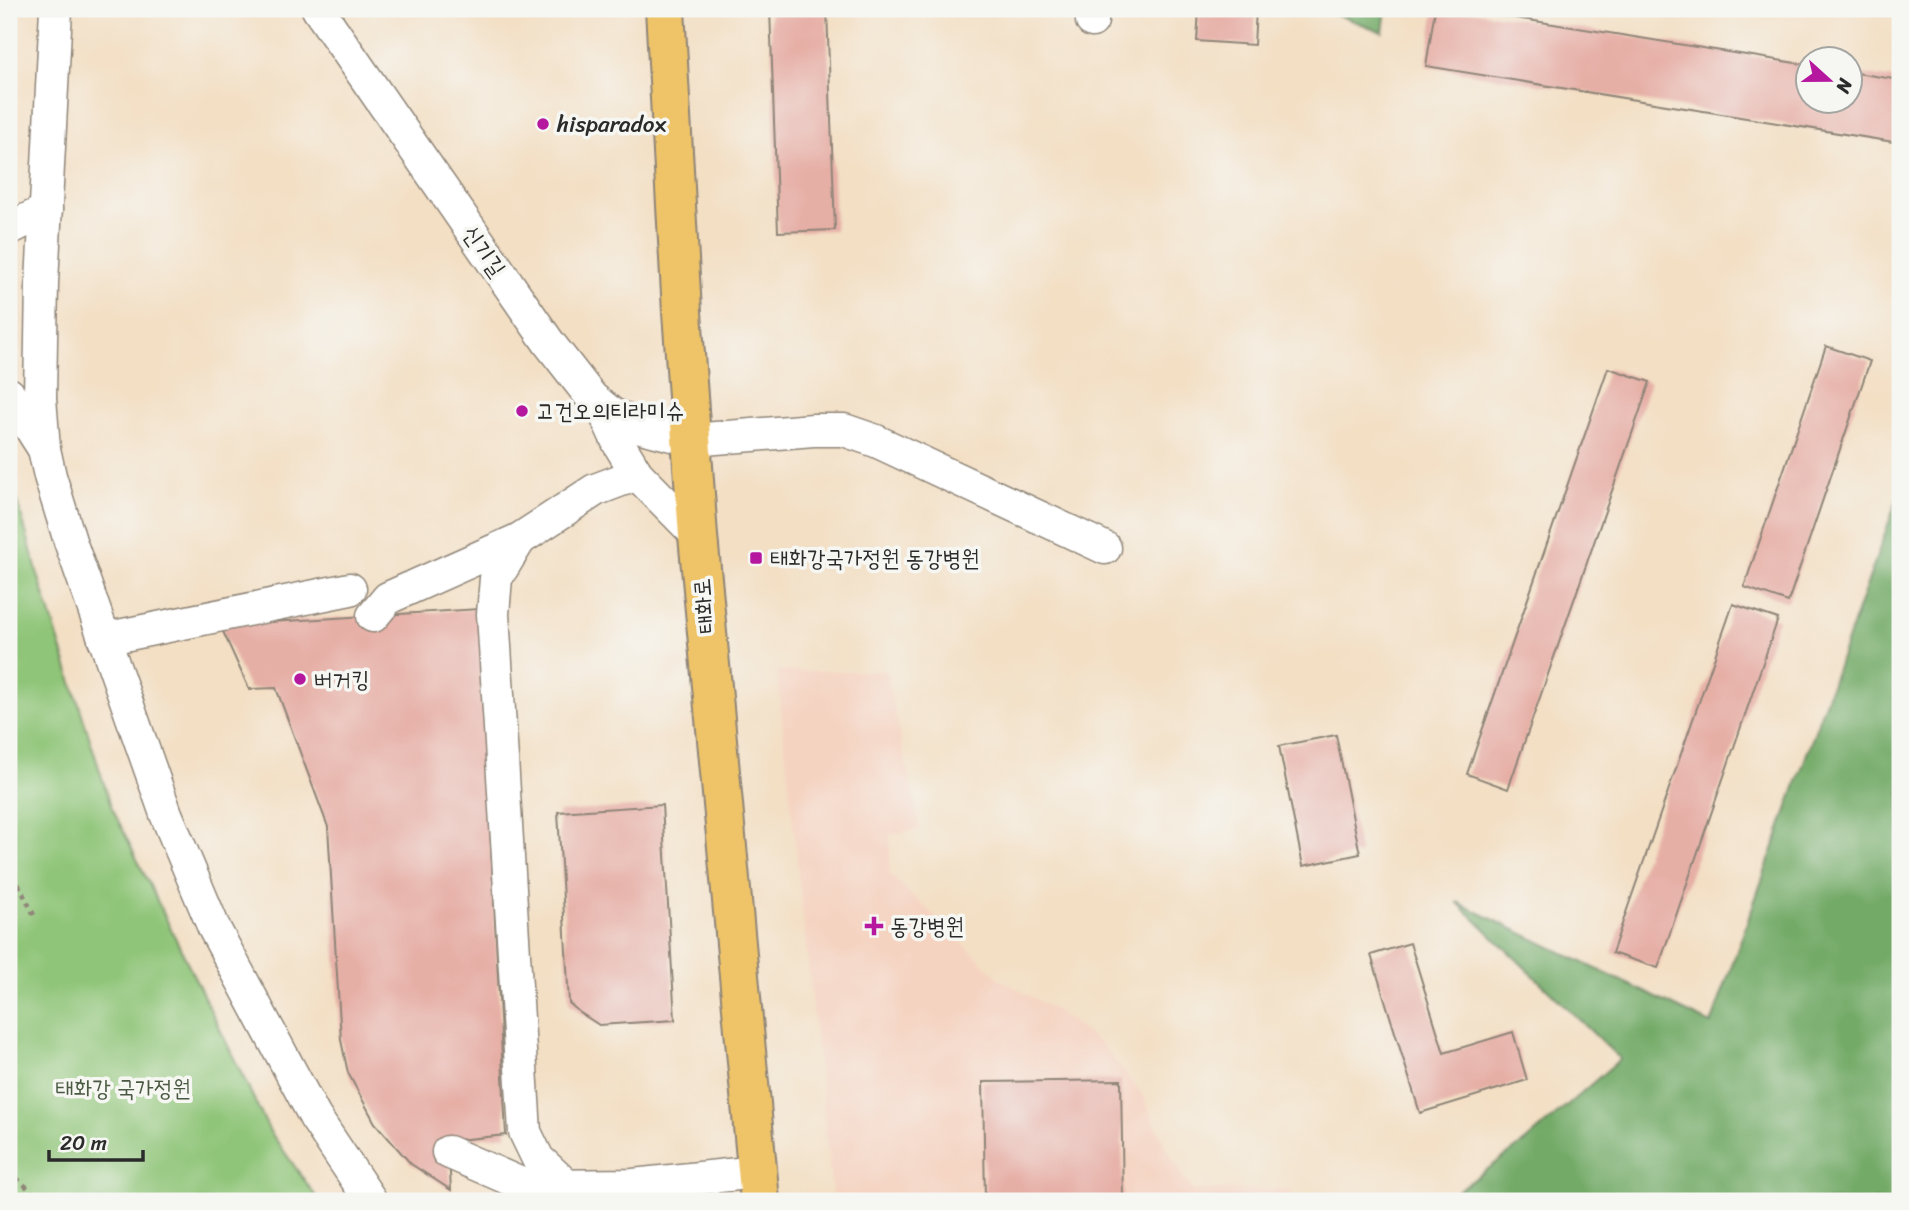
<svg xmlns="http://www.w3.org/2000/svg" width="1909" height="1210" font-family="Sriracha,'Poor Story',sans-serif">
	<rect width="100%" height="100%" fill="#f6f6f2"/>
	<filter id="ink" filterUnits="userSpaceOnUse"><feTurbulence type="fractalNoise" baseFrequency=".0143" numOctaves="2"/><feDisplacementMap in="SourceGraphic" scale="14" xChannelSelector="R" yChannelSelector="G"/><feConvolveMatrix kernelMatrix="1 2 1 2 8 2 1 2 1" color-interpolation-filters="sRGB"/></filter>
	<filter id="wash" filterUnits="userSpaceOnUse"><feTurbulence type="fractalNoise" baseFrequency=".00686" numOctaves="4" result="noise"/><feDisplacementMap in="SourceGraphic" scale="28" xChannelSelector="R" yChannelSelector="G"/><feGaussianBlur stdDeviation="1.57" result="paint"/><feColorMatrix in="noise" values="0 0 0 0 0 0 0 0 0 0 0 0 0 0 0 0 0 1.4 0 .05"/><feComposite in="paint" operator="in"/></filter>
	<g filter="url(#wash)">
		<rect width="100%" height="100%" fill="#f3dfc4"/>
		<path fill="#f5d3c1" d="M 777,671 L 886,671 L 920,829 L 890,835 L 890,874 L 1000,979 L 1060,1013 L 1101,1044 L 1142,1094 L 1165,1146 L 1192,1190 L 1292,1189 L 1292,1201 L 833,1201 Z"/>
		<path fill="#8fc578" stroke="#5d7852" stroke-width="2" d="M 9,471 L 38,575 L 111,806 L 269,1130 L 319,1201 L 9,1201 Z"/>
		<g fill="#73aa68" stroke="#4f6a4a" stroke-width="2">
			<path d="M 1322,9 L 1386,9 L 1383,32 Z"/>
			<path d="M 1900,491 L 1900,1201 L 1449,1201 L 1449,1197 L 1525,1142 L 1620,1059 L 1457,902 L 1711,1024 Z"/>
		</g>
		<g id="blocks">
			<g fill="#e6afa6">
				<path d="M 770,9 L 827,9 L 835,230 L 778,232 Z"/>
				<path d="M 1199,9 L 1256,9 L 1254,45 L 1197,41 Z"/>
				<path d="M 1435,9 L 1460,9 L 1808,65 L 1808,102 L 1850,102 L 1850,72 L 1900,80 L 1900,143 L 1426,66 Z"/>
				<path d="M 1826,346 L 1870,361 L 1788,602 L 1744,587 Z"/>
				<path d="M 1608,368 L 1650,382 L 1508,789 L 1467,774 Z"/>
				<path d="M 1733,604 L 1778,619 L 1658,968 L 1612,953 Z"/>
				<path d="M 479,609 L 506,1135 L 448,1141 L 451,1190 L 411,1164 L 375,1123 L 348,1073 L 341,1040 L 328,827 L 276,688 L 249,689 L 220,625 Z"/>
				<path d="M 1336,735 L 1360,854 L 1303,866 L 1279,746 Z"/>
				<path d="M 662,805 L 675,1020 L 599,1025 L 579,1012 L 569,1003 L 558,812 Z"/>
				<path d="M 1410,943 L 1444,1053 L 1513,1032 L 1527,1080 L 1420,1113 L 1371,955 Z"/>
				<path d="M 1121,1080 L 1123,1201 L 985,1201 L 983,1082 Z"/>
				<path d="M 1256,1197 L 1256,1201 L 1184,1201 L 1184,1199 Z"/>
			</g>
		</g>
	</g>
	<g filter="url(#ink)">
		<use href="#blocks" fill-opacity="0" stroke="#8f8578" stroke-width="2"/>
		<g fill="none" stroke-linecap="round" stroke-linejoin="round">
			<defs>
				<g id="minor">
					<path d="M 56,9 L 42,283 L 40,398 L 44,449 L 50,476 L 70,541 L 166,814 L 214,928 L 315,1117 L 371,1201"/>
					<path d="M 318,9 L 549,343 L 592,398 L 612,414 L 641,427 L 692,440 L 813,430 L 844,430 L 876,441 L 1105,548"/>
					<path d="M 1092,21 L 1093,9"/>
					<path d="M 9,229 L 46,210"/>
					<path d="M 9,394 L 42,446"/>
					<path d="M 602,407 L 619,444 L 637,474 L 698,536"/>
					<path d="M 520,539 L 496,578 L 493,614 L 525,1132 L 538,1159 L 568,1187"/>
					<path d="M 373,616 L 388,598 L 520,539 L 595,490 L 637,474"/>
					<path d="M 104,639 L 350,589"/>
					<path d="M 448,1152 L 519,1183 L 541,1186 L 633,1185 L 757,1172"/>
				</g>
				<path id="major" d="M 665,9 L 682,312 L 698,536 L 760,1201"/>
			</defs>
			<use href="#minor" stroke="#8f8578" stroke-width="35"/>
			<use href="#major" stroke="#8f8578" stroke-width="42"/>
			<g stroke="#8f8578" stroke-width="4.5" stroke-dasharray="5 5" stroke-linecap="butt">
				<path d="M 9,866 L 35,917"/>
				<path d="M 9,1171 L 42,1201"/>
			</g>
			<use href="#minor" stroke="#fff" stroke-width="32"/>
			<use href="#major" stroke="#efc469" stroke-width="38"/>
		</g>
	</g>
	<g fill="#b5179e" stroke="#f6f6f2" stroke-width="2.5">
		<circle cx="543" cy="124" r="7"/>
		<circle cx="522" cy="411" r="7"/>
		<rect x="749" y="551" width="14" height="14" rx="3.5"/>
		<circle cx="300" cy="679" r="7"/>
		<path d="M870.5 915.5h7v7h7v7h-7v7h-7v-7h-7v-7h7z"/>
	</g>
	<g text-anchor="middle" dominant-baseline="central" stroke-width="7" stroke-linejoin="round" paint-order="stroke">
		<g font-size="23" fill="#2b2b2b" stroke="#f6f6f2" text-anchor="start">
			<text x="557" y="124">hisparadox</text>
			<text x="536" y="411">고건오의티라미슈</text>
			<text x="770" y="558">태화강국가정원 동강병원</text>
			<text x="314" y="679">버거킹</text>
			<text x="890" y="926">동강병원</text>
		</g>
		<g font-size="23" fill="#2b2b2b" stroke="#f6f6f2">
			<text transform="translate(484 251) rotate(55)">신기길</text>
			<text transform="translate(704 606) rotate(-95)">태화로</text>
		</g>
		<g font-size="23" fill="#495942" stroke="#f6f6f2">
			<text x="123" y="1088">태화강 국가정원</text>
		</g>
	</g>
	<rect width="1909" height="1210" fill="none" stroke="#f6f6f2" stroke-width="35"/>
	<g transform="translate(1829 80) rotate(111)"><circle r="33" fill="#f6f6f2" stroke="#a5a5a2" stroke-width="2"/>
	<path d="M0-5L12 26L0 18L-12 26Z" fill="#b5179e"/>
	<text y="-10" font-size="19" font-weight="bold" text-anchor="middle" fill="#2b2b2b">N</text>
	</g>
	<path d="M49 1150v10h94v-10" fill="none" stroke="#2b2b2b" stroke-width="3.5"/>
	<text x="60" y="1150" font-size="21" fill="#2b2b2b" stroke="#f6f6f2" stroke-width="5" paint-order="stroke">20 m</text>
</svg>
